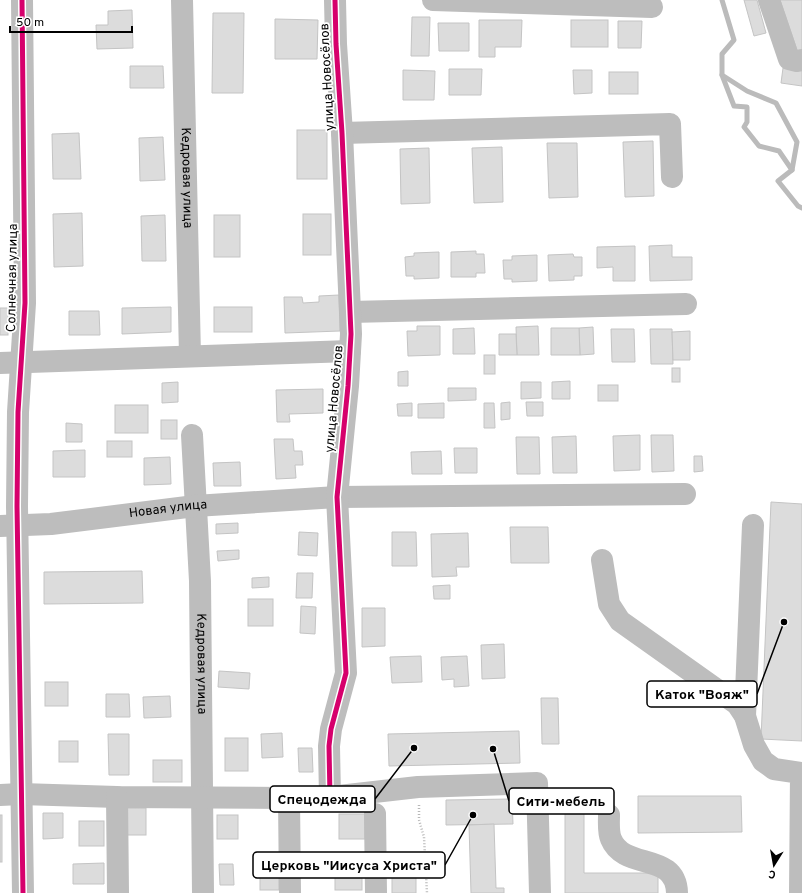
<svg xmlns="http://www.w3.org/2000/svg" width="802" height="893" font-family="Overpass,sans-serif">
	<rect width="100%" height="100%" fill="#fff"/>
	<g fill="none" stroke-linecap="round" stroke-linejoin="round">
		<g stroke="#bbb" stroke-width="5">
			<path d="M 722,0 L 734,40 L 722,54 L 722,75 L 747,91 L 776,103 L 797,142 L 792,170 L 778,181 L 798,206 L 802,208"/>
			<path d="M 722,75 L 734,106 L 747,107 L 747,122 L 744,127 L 759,146 L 779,151 L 792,170"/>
		</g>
	</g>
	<g fill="#dcdcdc" stroke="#c4c4c4">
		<path d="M 744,0 L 757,0 L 766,33 L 754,36 Z"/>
		<path d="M 780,0 L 802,0 L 802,51 L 798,53 Z"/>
		<path d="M 132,10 L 133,48 L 97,49 L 96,25 L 108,25 L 108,11 Z"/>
		<path d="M 213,13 L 244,13 L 243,93 L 212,93 Z"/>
		<path d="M 412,17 L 430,17 L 429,56 L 411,56 Z"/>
		<path d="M 275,19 L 318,20 L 317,59 L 275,59 Z"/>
		<path d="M 479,20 L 522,20 L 521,47 L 495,47 L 495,57 L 479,57 Z"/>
		<rect x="571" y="20" width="37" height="27"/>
		<path d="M 618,21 L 642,21 L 641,48 L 618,48 Z"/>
		<path d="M 438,23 L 469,23 L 469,51 L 439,51 Z"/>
		<path d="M 130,66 L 163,66 L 164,88 L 130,88 Z"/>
		<path d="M 783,68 L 802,70 L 802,86 L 781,83 Z"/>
		<path d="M 449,69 L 482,69 L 481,95 L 449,95 Z"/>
		<path d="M 403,70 L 435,71 L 434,100 L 403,100 Z"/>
		<path d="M 573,70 L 592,70 L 592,93 L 574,94 Z"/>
		<rect x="609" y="72" width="29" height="22"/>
		<rect x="297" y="130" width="30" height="49"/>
		<path d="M 79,133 L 81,179 L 53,179 L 52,134 Z"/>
		<path d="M 163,137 L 165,180 L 140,181 L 139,138 Z"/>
		<path d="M 653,141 L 654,196 L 625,197 L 623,142 Z"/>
		<path d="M 547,143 L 577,143 L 578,197 L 549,198 Z"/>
		<path d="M 502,147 L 503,202 L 474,203 L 472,148 Z"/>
		<path d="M 429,148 L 430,203 L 401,204 L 400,149 Z"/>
		<path d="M 82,213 L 83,266 L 54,267 L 53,214 Z"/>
		<rect x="303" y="214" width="28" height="41"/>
		<path d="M 165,215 L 166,261 L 142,261 L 141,216 Z"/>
		<rect x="214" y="215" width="26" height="42"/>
		<path d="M 672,245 L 672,257 L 692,257 L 692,280 L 650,281 L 649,246 Z"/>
		<path d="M 635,246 L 635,281 L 613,281 L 613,267 L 597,268 L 597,247 Z"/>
		<path d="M 476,251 L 476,254 L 484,254 L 485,273 L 476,273 L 476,277 L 451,277 L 451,252 Z"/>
		<path d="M 439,252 L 439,278 L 414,279 L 414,276 L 406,276 L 405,257 L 414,256 L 414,253 Z"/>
		<path d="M 573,254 L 574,257 L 582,257 L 582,276 L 574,276 L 574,280 L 549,281 L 548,255 Z"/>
		<path d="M 537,255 L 537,281 L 512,282 L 512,279 L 504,279 L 503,260 L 512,260 L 512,256 Z"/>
		<path d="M 339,295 L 340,331 L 285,333 L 284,297 L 302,297 L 303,303 L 319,302 L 319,296 Z"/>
		<path d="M 171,307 L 171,332 L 122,334 L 122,308 Z"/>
		<rect x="214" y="307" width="38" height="25"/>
		<rect x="0" y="308" width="8" height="27"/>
		<path d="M 69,311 L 99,311 L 100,335 L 69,335 Z"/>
		<path d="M 417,326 L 440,326 L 440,355 L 408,356 L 407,331 L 417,331 Z"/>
		<path d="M 538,326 L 539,355 L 517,355 L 516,327 Z"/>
		<path d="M 593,327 L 594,354 L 580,355 L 579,328 Z"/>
		<path d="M 474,328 L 475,354 L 453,354 L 453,329 Z"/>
		<path d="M 551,328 L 579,328 L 580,355 L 551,355 Z"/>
		<path d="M 611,329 L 634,329 L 635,362 L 612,362 Z"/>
		<path d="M 650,329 L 672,329 L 673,364 L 651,364 Z"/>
		<path d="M 690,331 L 690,360 L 673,360 L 672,332 Z"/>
		<path d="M 499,334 L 516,334 L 517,355 L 499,355 Z"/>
		<rect x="484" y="355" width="11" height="19"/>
		<rect x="672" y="368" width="8" height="14"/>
		<path d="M 408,371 L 408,386 L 398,386 L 398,372 Z"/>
		<path d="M 570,381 L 570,399 L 552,399 L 552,382 Z"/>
		<path d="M 178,382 L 178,402 L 162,403 L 162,383 Z"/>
		<path d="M 521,382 L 541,382 L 541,398 L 521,399 Z"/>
		<rect x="598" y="385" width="20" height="16"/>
		<path d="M 448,388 L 476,388 L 476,400 L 448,401 Z"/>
		<path d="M 323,389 L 323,413 L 289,414 L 290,422 L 277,422 L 276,390 Z"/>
		<path d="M 510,402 L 510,419 L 501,420 L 501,403 Z"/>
		<path d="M 526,402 L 543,402 L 543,416 L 527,416 Z"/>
		<path d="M 412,403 L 412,416 L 398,416 L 397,404 Z"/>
		<path d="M 444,403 L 444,418 L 418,418 L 418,404 Z"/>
		<path d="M 484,403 L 494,403 L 495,428 L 484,428 Z"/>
		<rect x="115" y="405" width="33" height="28"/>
		<rect x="161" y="420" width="16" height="19"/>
		<path d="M 66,423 L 82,424 L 82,442 L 66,442 Z"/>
		<path d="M 640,435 L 640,470 L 614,471 L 613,436 Z"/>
		<path d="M 651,435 L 673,435 L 674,471 L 652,472 Z"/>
		<path d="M 576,436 L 577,473 L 553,473 L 552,437 Z"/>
		<path d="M 516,437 L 539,437 L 540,474 L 517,474 Z"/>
		<path d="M 274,439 L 293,439 L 294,451 L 302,451 L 303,465 L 295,465 L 296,478 L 276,479 Z"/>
		<rect x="107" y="441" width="25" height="16"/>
		<path d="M 454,448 L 477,448 L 477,473 L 455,473 Z"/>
		<path d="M 85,450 L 85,477 L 53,477 L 53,451 Z"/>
		<path d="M 441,451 L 442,474 L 412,474 L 411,452 Z"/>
		<path d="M 694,456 L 702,456 L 703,471 L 694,472 Z"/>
		<path d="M 170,457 L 171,484 L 144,485 L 144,458 Z"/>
		<path d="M 240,462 L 241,486 L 214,486 L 213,463 Z"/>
		<path d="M 771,502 L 802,504 L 802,741 L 761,739 Z"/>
		<path d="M 238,523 L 238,533 L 216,534 L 216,524 Z"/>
		<path d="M 510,527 L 548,527 L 549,563 L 511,563 Z"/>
		<path d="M 299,532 L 318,533 L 317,556 L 298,555 Z"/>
		<path d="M 392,532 L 416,532 L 417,566 L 392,566 Z"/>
		<path d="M 468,533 L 469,567 L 456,567 L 457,576 L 432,577 L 431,534 Z"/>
		<path d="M 239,550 L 239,559 L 218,561 L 217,551 Z"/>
		<path d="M 142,571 L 143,603 L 44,604 L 44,572 Z"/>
		<path d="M 297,573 L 313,573 L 312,598 L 296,598 Z"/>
		<path d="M 269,577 L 269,587 L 252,588 L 252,578 Z"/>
		<path d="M 450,585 L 450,599 L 434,599 L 433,586 Z"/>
		<rect x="248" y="599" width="25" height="27"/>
		<path d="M 301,606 L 316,607 L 315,634 L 300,633 Z"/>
		<path d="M 362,608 L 385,608 L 385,646 L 362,647 Z"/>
		<path d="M 504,644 L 505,678 L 482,679 L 481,645 Z"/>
		<path d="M 421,656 L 422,682 L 392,683 L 390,657 Z"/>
		<path d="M 467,656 L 469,686 L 454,687 L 454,679 L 442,680 L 441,657 Z"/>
		<path d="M 219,671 L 250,673 L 249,689 L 218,687 Z"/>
		<rect x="45" y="682" width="23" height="24"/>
		<path d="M 106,694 L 129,694 L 130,717 L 106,717 Z"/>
		<path d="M 170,696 L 171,717 L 144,718 L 143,697 Z"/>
		<path d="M 541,698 L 558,698 L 559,744 L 542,744 Z"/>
		<path d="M 519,731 L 520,763 L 389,766 L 388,734 Z"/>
		<path d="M 282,733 L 283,757 L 262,758 L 261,734 Z"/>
		<path d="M 108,734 L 129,734 L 129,775 L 109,775 Z"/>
		<rect x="225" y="738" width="23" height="33"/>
		<rect x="59" y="741" width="19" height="21"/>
		<path d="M 298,748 L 312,748 L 313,772 L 299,772 Z"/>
		<rect x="153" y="760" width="29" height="22"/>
		<path d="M 565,790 L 584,790 L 584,873 L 658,873 L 658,893 L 565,893 Z"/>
		<path d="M 638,796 L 741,796 L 742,832 L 638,833 Z"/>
		<path d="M 512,799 L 513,824 L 446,825 L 446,800 Z"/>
		<rect x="124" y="808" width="22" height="27"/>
		<path d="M 43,813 L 63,813 L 63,838 L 43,839 Z"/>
		<rect x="339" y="814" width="26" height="25"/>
		<rect x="0" y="815" width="2" height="47"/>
		<rect x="217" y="815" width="21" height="24"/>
		<rect x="79" y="821" width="25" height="25"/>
		<path d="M 494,824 L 496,888 L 504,888 L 504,893 L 471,893 L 469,825 Z"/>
		<rect x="260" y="854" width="19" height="36"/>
		<rect x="335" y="858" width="27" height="32"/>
		<path d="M 104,863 L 104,884 L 73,884 L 73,864 Z"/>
		<path d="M 219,864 L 233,864 L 234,885 L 220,885 Z"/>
		<rect x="392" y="873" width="24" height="20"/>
	</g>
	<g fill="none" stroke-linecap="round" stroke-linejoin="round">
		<path stroke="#b8b8b8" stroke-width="2.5" stroke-dasharray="1 2" stroke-linecap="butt" d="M 419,805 L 419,820 L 424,837 L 427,893"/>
		<g stroke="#bdbdbd" stroke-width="22">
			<path d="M 22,0 L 25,303 L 18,412 L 17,506 L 23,893"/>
			<path id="s1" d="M 182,0 L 190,356"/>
			<path d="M 433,0 L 652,7"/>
			<path d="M 769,0 L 789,59 L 797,61 L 802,60"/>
			<path d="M 342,133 L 670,124 L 672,177"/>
			<path d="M 350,312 L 686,304"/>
			<path d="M 0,363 L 350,351"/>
			<path id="s2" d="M 192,435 L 200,581 L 203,893"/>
			<path id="s3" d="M 0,526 L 51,524 L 195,506 L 337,497 L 685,494"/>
			<path d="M 602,560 L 609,604 L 620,621 L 737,704 L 745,716 L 754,745 L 763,761 L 774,769 L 801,773 L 800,893"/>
			<path d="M 745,716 L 753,525"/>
			<path d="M 0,795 L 21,794 L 117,797 L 289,798 L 330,797 L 418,787 L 537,783 L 540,893"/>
			<path d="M 117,797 L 118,893"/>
			<path d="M 330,797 L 329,746 L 331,729 L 346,673 L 337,497 L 348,386 L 351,334 L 342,133 L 336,44 L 335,0"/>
			<path d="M 289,798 L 290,893"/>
			<path d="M 375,814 L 376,893"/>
			<path d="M 609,815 C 609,822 608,832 611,839 C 624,871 676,851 677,893"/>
		</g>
		<defs>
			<g id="cycleway">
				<path d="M 22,0 L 25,303 L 18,412 L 17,506 L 23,893"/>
				<path d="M 330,797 L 329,746 L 331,729 L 346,673 L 337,497 L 348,386 L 351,334 L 342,133 L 336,44 L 335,0"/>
			</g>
		</defs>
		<use href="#cycleway" stroke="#fff" stroke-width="8"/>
		<use href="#cycleway" stroke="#d6006c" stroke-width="5"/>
	</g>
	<g text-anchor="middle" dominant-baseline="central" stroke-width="3.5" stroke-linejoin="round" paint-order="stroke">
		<g font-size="13" fill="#000" stroke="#fff">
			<text transform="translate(328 77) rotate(-93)">улица Новосёлов</text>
			<text stroke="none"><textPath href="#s1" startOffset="178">Кедровая улица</textPath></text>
			<text transform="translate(13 278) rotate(-89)">Солнечная улица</text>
			<text transform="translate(335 399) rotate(-85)">улица Новосёлов</text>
			<text stroke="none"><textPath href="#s3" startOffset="169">Новая улица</textPath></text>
			<text stroke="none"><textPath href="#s2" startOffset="229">Кедровая улица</textPath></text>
		</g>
	</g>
	<path fill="none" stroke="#000" stroke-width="1.5" d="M784 622L757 694M414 748L375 799M493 749L509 801M473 815L445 865"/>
	<g fill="#000" stroke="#fff" stroke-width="1.5">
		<circle cx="784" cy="622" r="4"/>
		<circle cx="414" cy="748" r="4"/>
		<circle cx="493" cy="749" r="4"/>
		<circle cx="473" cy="815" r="4"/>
	</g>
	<g fill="#fff" stroke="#000" stroke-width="1.5">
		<rect x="647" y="681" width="110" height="26" rx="4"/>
		<rect x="270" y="786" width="105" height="26" rx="4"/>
		<rect x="509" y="788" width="105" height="26" rx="4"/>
		<rect x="253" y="852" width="192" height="26" rx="4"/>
	</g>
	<g font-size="14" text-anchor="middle" font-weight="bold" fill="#000">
		<text x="702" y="699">Каток "Вояж"</text>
		<text x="322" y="804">Спецодежда</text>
		<text x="561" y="806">Сити-мебель</text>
		<text x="349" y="870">Церковь "Иисуса Христа"</text>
	</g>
	<g transform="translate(774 865) rotate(191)" stroke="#ffffff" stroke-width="3" paint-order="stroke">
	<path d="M0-3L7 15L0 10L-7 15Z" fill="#000000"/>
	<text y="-6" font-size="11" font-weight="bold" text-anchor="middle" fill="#000000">С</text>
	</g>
	<path d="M10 26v6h122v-6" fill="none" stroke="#000000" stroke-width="2"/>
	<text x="16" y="26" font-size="12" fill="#000000" stroke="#ffffff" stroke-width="3" paint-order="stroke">50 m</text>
</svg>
